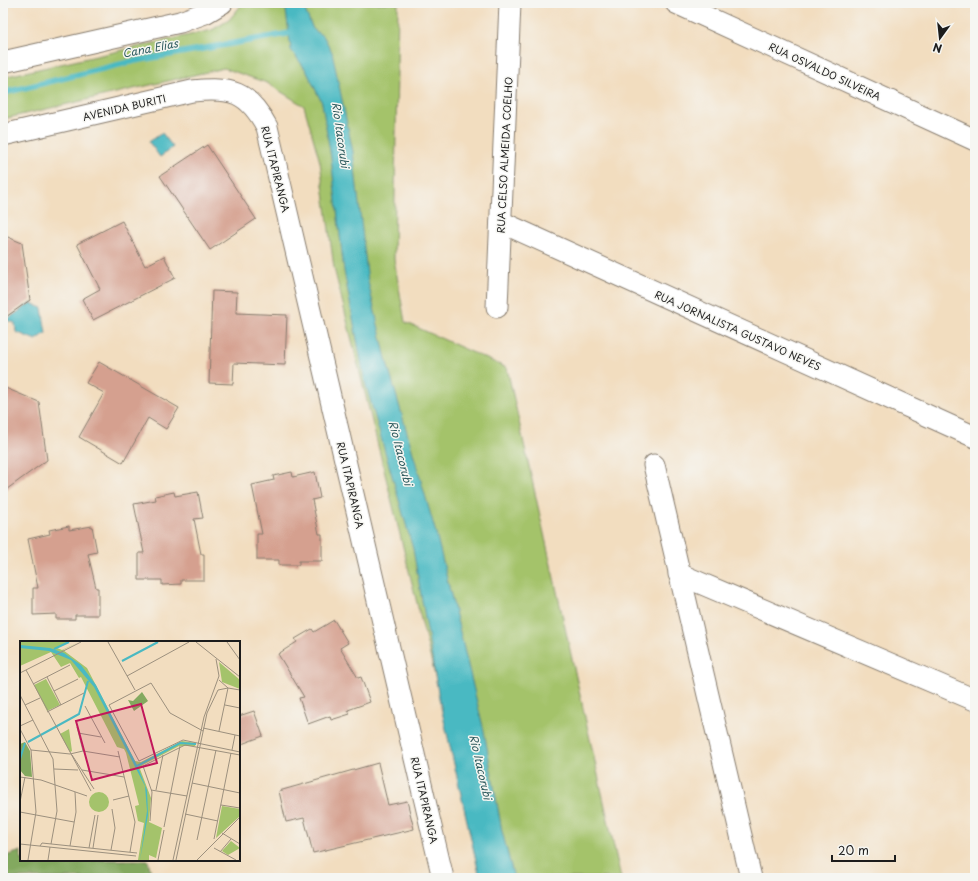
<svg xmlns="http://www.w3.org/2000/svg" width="978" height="881" font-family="'Playpen Sans',sans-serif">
	<rect width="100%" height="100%" fill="#f6f6f2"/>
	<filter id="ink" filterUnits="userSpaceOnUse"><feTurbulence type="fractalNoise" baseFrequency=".025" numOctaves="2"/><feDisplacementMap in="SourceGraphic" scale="8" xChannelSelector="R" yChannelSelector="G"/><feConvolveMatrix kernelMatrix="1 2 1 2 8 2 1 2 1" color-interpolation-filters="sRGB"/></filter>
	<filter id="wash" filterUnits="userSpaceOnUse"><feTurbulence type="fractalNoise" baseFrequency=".012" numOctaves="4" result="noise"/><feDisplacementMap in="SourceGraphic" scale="16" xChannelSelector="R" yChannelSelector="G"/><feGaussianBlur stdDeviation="0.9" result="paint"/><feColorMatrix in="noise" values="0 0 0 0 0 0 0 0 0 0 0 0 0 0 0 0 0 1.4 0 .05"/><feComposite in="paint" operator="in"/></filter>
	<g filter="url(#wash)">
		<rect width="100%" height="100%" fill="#f2ddbf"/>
		<path fill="#a4c36b" stroke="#607044" d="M 243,3 L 398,3 L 394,259 L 405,322 L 507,368 L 621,878 L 485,878 L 334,268 L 320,162 L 304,106 L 267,83 L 224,68 L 3,119 L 3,77 L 212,30 L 229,20 Z"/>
		<path fill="#83a95f" stroke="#50623e" d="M 21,851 L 21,860 L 148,860 L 152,878 L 3,878 L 3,857 Z"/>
		<g fill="#4ab9c2" stroke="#336a6f">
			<path d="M 285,3 L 302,3 L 313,29 L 324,37 L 332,52 L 353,152 L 368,282 L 387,363 L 436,533 L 484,731 L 502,831 L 514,878 L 480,878 L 439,698 L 413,549 L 365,382 L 344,271 L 331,158 L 322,103 L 306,70 L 291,50 Z"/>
			<path d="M 162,133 L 173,147 L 160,157 L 149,142 Z"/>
			<path d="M 31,303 L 42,308 L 46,333 L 36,340 L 16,332 L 15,323 L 6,320 Z"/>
		</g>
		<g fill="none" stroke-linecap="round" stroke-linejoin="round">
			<path stroke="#4ab9c2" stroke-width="6" d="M 3,93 L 134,61 L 297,32"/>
		</g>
		<g id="blocks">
			<g fill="#d5a08f">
				<path d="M 207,145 L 256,219 L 210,250 L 160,176 Z"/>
				<path d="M 122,221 L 145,266 L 164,256 L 175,278 L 93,320 L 82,299 L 100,289 L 77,244 Z"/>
				<path d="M 3,235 L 22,243 L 30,300 L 3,319 Z"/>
				<path d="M 212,291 L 237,292 L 236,313 L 287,315 L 285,365 L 234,363 L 233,384 L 209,383 Z"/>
				<path d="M 99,362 L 179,408 L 166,429 L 148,418 L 123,463 L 79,437 L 104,393 L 86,383 Z"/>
				<path d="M 3,387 L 39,402 L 47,460 L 3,492 Z"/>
				<path d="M 292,472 L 293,477 L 315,472 L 320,498 L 312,500 L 319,534 L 322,534 L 322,561 L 299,561 L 299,565 L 279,565 L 279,560 L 257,560 L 257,534 L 262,534 L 252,485 L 274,480 L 273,476 Z"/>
				<path d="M 174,492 L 175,496 L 198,492 L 203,518 L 194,519 L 201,554 L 204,554 L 204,580 L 181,580 L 181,584 L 162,585 L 162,580 L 139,580 L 139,553 L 144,553 L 134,504 L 156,500 L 155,496 Z"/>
				<path d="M 69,526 L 69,530 L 92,526 L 97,552 L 88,554 L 96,588 L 98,588 L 98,615 L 75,615 L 75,619 L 56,619 L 56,614 L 33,615 L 33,588 L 38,588 L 28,539 L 50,534 L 49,530 Z"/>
				<path d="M 334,620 L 348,643 L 340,648 L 358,678 L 361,677 L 370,702 L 348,710 L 350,714 L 331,720 L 330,716 L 308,724 L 299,698 L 304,697 L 278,654 L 297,642 L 295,639 L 312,629 L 314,632 Z"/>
				<path d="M 254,711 L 263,736 L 239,745 L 239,716 Z"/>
				<path d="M 378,763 L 388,805 L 407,801 L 414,829 L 313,853 L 304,818 L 286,822 L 279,791 Z"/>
			</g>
		</g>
	</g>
	<g filter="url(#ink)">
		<use href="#blocks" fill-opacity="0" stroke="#877c6e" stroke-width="1"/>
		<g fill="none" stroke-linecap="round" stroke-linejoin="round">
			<defs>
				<g id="minor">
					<path d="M 676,3 L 975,140"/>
					<path d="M 3,62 L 180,22 L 205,13 L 222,3"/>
					<path d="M 3,135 L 192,91 C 231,87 248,91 267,127 L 443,878"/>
					<path d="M 501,222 L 975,437"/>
					<path d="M 497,307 L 510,3"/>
					<path d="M 654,465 L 751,878"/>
					<path d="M 679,574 L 975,700"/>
				</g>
			</defs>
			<use href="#minor" stroke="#877c6e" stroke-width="23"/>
			<use href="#minor" stroke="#fff" stroke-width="21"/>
		</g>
	</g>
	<g text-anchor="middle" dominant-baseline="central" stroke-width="3" stroke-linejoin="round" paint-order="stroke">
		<g font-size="10" fill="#1c1c1c" stroke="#f6f6f2">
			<text transform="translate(825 71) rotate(25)">RUA OSVALDO SILVEIRA</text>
			<text transform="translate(124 107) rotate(-13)">AVENIDA BURITI</text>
			<text transform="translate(504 155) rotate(-87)">RUA CELSO ALMEIDA COELHO</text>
			<text transform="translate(276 169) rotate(76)">RUA ITAPIRANGA</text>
			<text transform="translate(738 330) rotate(24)">RUA JORNALISTA GUSTAVO NEVES</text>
			<text transform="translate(351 485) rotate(77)">RUA ITAPIRANGA</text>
			<text transform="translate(425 800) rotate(77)">RUA ITAPIRANGA</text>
		</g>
		<g font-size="11" font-style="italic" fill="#2e5b5e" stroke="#f6f6f2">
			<text transform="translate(150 48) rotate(-11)">Cana Elias</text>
			<text transform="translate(341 135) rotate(82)">Rio Itacorubi</text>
			<text transform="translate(401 453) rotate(76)">Rio Itacorubi</text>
			<text transform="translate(481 767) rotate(77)">Rio Itacorubi</text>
		</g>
	</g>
	<g transform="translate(20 641)">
		<rect width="220" height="220" fill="#f2ddbf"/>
		<path d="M 0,1 L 48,1 L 37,7 L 42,9 L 59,1 L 43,9 L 67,27 L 115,120 L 121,121 L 162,100 L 176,102 L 175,105 L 159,105 L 123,124 L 120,128 L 131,157 L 129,181 L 142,187 L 136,217 L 129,214 L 129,219 L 118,219 L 124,182 L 118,180 L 115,165 L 119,164 L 106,112 L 104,108 L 97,106 L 61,36 L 59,37 L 50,22 L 41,26 L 31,11 L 0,25 ZM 199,21 L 220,39 L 220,48 L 202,41 ZM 26,38 L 40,64 L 27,70 L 14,44 ZM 49,88 L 52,110 L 50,111 L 40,93 ZM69 161a10 10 0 1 1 20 0a10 10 0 1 1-20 0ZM 202,165 L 220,168 L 220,175 L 196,197 ZM 211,200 L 220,207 L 208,214 L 202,210 Z" fill="#a4c36b"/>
		<path d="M 122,51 L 128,60 L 114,70 L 108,59 L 113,60 ZM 5,101 L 10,110 L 12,136 L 5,135 L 0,129 L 0,103 Z" fill="#83a95f"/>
		<path d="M 0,4 L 30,7 L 44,12 L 61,24 L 76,44 L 117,124 L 127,149 L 128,174 L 120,219 L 127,170 L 125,145 L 74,46 L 51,19 L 29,10 L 0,7 Z" fill="#4ab9c2"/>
		<path fill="none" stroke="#4ab9c2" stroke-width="2" d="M 34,8 L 49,1M 102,20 L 138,1M 8,101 L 59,73 L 68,40M 0,118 L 5,102M 117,125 L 160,102 L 176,103"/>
		<path fill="none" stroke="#9c907e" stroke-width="1" d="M 88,1 L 115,49M 176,1 L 220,36M 207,1 L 220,19M 6,29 L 71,150M 0,32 L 61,1M 107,35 L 169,1M 27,36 L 41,64M 199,39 L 208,47 L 220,49M 13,43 L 50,24M 34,50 L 58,38M 0,54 L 33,118 L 37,170 L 31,203M 5,64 L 20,57M 205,64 L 220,67M 65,65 L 85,102M 220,68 L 220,81M 27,71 L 64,52M 0,85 L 13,79M 57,86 L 63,110M 183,87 L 220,95M 0,88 L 11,109 L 16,171 L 8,219M 183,90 L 150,72 L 131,42 L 89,64 L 119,120 L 163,99 L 220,111M 199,90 L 208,47M 58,92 L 81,96M 11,109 L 50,113 L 63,110 L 100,116M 212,109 L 215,94M 98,110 L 115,181 L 110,211M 52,114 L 74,148M 34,128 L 58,129M 62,129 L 104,136M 0,136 L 21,139 L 67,155M 172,142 L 220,152M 131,149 L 167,155M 136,149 L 143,114M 93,159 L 109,155M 0,161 L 5,136M 201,164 L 220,167M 0,171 L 54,181M 165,173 L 198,180M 130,180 L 132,151 L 123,125 L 165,104 L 220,114M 144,186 L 160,105M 202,192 L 220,203M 194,198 L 211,112M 177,199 L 196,109M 0,203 L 116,215M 20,205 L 22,202 L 117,212M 50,205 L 56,171 L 55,151M 69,207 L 75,174M 73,207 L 78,174M 194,207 L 216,219M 91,209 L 95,187 L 92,168M 200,211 L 211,198M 28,219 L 30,206M 138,219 L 144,189M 153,219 L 184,76 L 199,35 L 196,18M 156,219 L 187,72 L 198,49 L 208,47M 177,219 L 220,176"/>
		<path fill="#c2185b" fill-opacity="0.15" stroke="#c2185b" stroke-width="2" d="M 121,63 L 137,122 L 72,139 L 56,80 Z"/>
		<rect width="220" height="220" fill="none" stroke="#1c1c1c" stroke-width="2"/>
	</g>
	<rect width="978" height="881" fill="none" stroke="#f6f6f2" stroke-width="16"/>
	<g transform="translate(940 38) rotate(195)" stroke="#f6f6f2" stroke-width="3" paint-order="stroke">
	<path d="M0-3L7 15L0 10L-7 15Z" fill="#1c1c1c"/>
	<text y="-6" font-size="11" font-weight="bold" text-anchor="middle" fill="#1c1c1c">N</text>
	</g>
	<path d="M832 855v6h63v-6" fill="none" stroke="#1c1c1c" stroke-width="2"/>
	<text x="838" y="855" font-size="12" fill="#1c1c1c" stroke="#f6f6f2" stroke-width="3" paint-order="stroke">20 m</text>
</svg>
